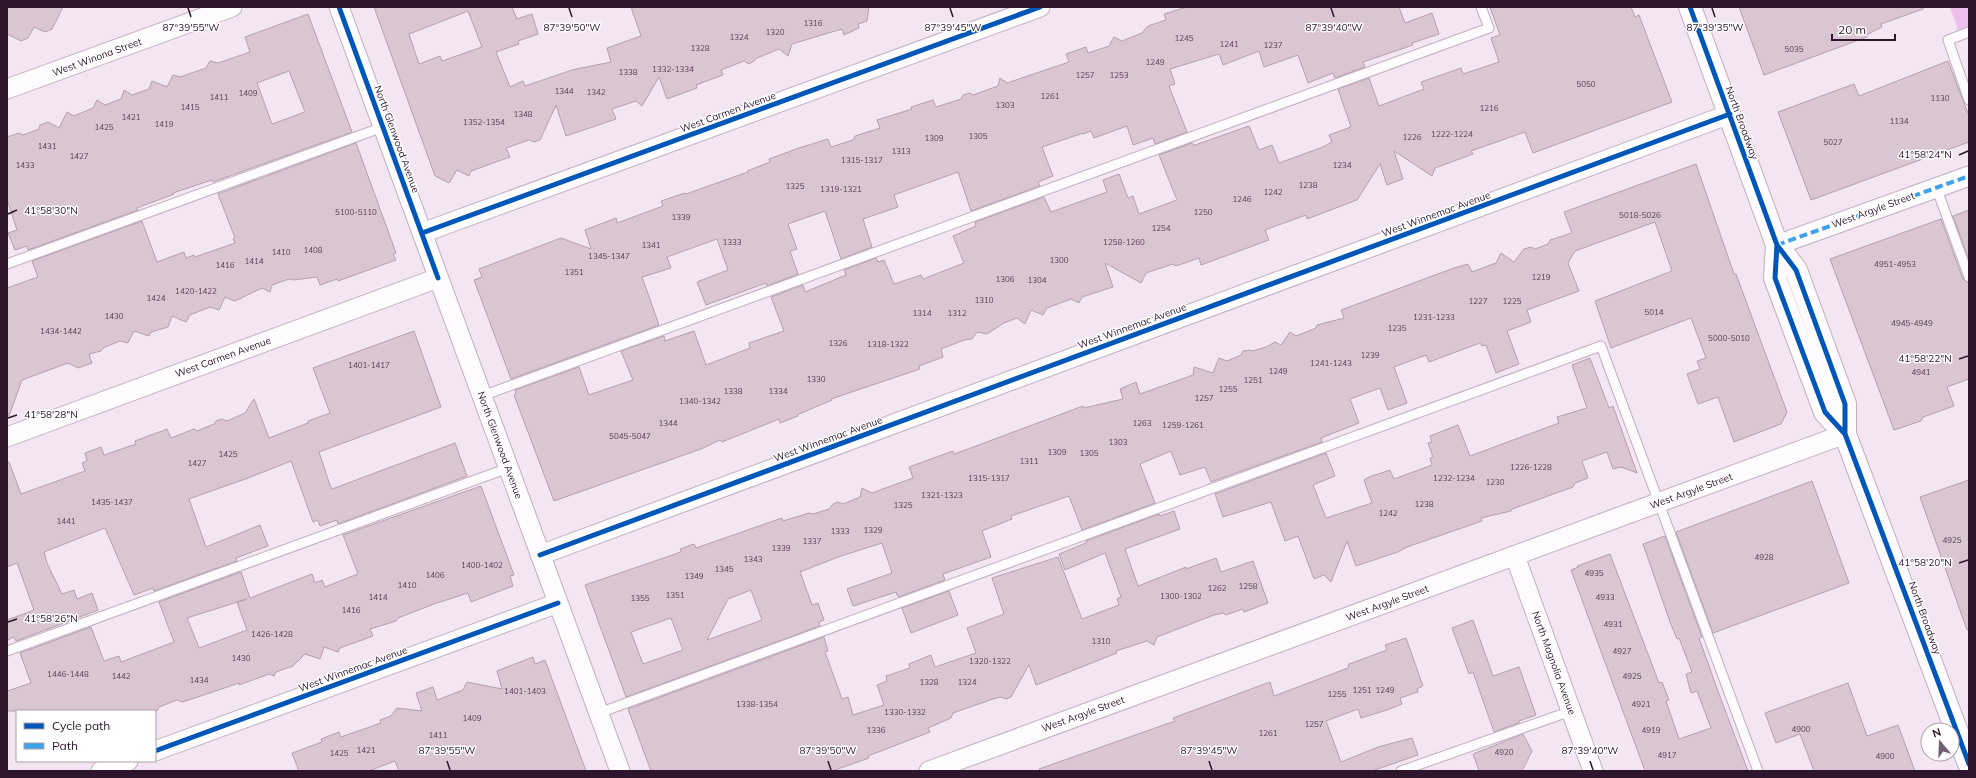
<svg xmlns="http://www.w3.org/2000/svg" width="1976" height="778" viewBox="0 0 1976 778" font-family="Mulish,sans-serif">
<rect width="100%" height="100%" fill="#f3e5f2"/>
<path fill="#ebbfe9" d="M1950 7H1967L1969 13V26L1958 30Z"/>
<path fill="#dac5d2" stroke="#b4a0ad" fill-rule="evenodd" d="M7 7H63L52 29 45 32 34 27 28 38 21 41 7 34Z
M374 7H512L517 19 532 14 538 34 518 41 519 44 496 52 510 87 523 81 525 86 572 70 611 62 607 48 641 36 631 7H869L867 21 858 24 859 28 844 35 842 29 792 44 788 56 779 49 757 58 754 61 749 64 744 61 721 70 723 75 696 85 697 88 667 99 659 77 642 106 636 101 612 109 616 119 566 136 556 105 540 140 534 142 529 140 506 148 510 157 471 171 469 176 457 170 449 183 435 176ZM468 11 482 47 442 61 440 56 419 64 409 34Z
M1187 7H1399L1405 23 1432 13 1439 34 1412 43 1413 45 1363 62 1365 67 1335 78 1333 73 1308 83 1298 55 1264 67 1259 51 1223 65 1219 54 1170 69 1175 84 1169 86 1187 132 1155 144 1153 138 1133 145 1127 126 1094 138 1091 131 1083 134V133L1042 147 1053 176 1038 182 1040 186 971 211 958 172 894 195 898 207 863 219 872 247 841 259 825 211 788 224 797 249 790 251 798 274 767 286 766 283 706 305 697 282 728 270 717 239 667 257 671 268 642 277 659 325 511 379 474 280 482 277 479 269 561 238 591 249 585 230 616 218 617 223 663 206 661 201 685 193 686 194 748 172 747 171 770 162 769 159 799 148 828 139 831 147 853 140 855 136 880 128 877 120 912 109 911 107 933 100 936 107 961 99 963 95 970 93 973 95 998 86 1000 78 1007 83 1069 62 1066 54 1086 47 1088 53 1109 46 1114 37 1122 41 1142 33 1148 26 1166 20 1164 14Z
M1490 7H1631L1635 17 1639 15 1672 102 1533 153 1525 132 1471 151 1473 154 1435 168 1432 176 1394 151 1403 179 1387 185 1380 164 1357 200 1307 219 1306 215 1265 230 1269 240 1201 265 1199 258 1176 266 1173 264 1146 273 1141 283 1105 263 1113 287 1082 297 1079 303 1071 299 1047 308 1043 315 1031 310 1025 324 1017 318 1004 323 987 334 977 332 972 339 964 340 941 349 943 357 919 366 920 369 831 399 832 400 797 415 798 416 780 423 779 419 722 442 720 440 701 449 554 501 514 395 516 394 515 390 579 367 589 395 633 380 621 351 664 336 665 341 694 331 706 365 750 348 749 343 784 331 771 297 803 285 805 292 846 275 844 270 876 258 878 262 884 260 894 284 921 275 923 279 964 263 953 236 976 226 975 222 1044 197 1051 212 1107 192 1103 180 1119 174 1128 198 1133 196 1139 214 1177 200 1159 155 1192 143 1193 145H1195L1249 126 1259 150 1272 145 1279 163 1323 147 1332 142 1329 135 1351 127 1338 89 1369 78 1379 106 1424 89 1421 82 1461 68 1463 74 1499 62 1491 38 1500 35Z
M1739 7H1923V9L1881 24 1882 27 1866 35 1867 37 1764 75Z
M308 14 352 132 213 182 212 180 173 193 174 194 137 208 138 210 28 250 27 246 15 250 8 233 17 230 7 199V137L19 133 23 135 39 129 40 125 48 122 59 128 67 112 74 116 93 108 97 100 105 105 121 99 124 90 132 95 149 89 152 81 167 87 173 75 180 77 206 68 210 61 218 63 250 52 245 37ZM289 71 305 112 272 124 257 83Z
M1948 61 1969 116V142L1811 200 1778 112 1854 84 1859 96Z
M356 143 396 253 393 254 396 260 338 281 337 279 320 285 317 277 293 280 289 279 272 285 270 292 262 288 235 301 225 297 219 310 210 307 190 315 186 322 172 316 168 327 151 332 149 336 134 331 128 343 120 341 103 348 101 351 89 354 92 363 78 368 68 363 22 380 9 416H7V288L38 277 32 261 142 221 157 262 184 252 186 258 194 255 195 257 235 243 233 239 235 238 218 194Z
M1696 164 1734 274H1736L1787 412 1781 424 1734 442 1718 397 1698 404 1687 374 1700 369 1697 361 1706 358 1691 318 1611 348 1595 301 1672 271 1655 222 1575 251 1568 263 1579 291 1527 310 1531 322 1507 331 1519 364 1496 373 1486 345 1482 346 1480 343 1429 362 1426 355 1394 367 1407 403 1388 410 1380 388 1350 399 1359 423 1321 438 1322 442 1211 482 1205 467 1180 475 1171 451 1140 464 1155 503 1082 530 1069 496 1011 516 1012 519 982 531 991 557 943 574 945 580 898 597 896 592 853 606 847 589 892 573 882 543 838 557 800 572 812 605 818 603 824 620 819 622 820 626 626 697 585 585 681 552 680 549 694 544 696 548 782 518 783 521 809 513 813 514 829 509 833 504 838 502 843 504 860 497 862 488 872 493 913 478 909 467 953 451 954 454 968 449 1083 406 1084 408 1123 399 1120 389 1136 382 1140 394 1193 375 1194 367 1213 373 1219 358 1227 361 1241 355 1243 351 1249 350 1253 351 1266 347 1275 342 1281 345 1290 332 1296 336 1316 328 1317 325 1344 318 1341 310 1454 268 1468 264 1472 272 1496 263 1501 253 1514 262 1524 249 1531 247 1535 249 1548 244 1550 240 1572 233 1564 212ZM751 590 762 620 707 640 728 599ZM671 618 683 650 643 664 631 632Z
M1969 210V260L1953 216Z
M1941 219 1963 279 1969 283V379L1947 387 1954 406 1923 417 1921 421 1894 430 1830 259Z
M414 331 441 407 319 452 330 485 332 489 455 443 467 476 338 524 337 520 320 526 318 520 313 522 291 461 248 478 189 499 206 547 260 525 268 546 236 558 237 561 154 591 153 588 134 595 105 528 44 552 47 563 62 594 74 590 77 599 92 593 98 610 16 641 14 637 7 640V620L34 610 17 563 7 567V462H9L21 494 85 471 82 463 87 461 85 453 101 447 104 455 136 444 135 441 167 429 171 438 194 429 197 431 214 424 216 421 222 419 227 421 245 413 254 399 269 438 308 423V421L330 413 313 368Z
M1590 358 1609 408 1613 406 1637 473 1621 467 1613 469 1607 452 1582 461 1588 478 1575 483 1573 487 1512 509 1511 511 1481 518 1482 521 1407 547 1398 552 1356 566 1347 541 1331 582 1324 575 1314 579 1298 536 1285 541 1271 502 1223 517 1215 494 1326 453 1335 476 1313 485 1326 518 1372 503 1364 480 1369 477 1390 470 1394 479 1432 465 1430 458 1433 457 1428 443 1432 442 1430 436 1458 425 1470 456 1559 423 1557 417 1587 408 1572 365Z
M1969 480V630H1967L1920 497Z
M1812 481 1849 583 1713 633 1676 532Z
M481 486 514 575 510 576 513 586 471 602 468 593 434 604 398 618 396 621 370 629 373 636 340 648 338 652 324 647 320 659 305 654 293 666 276 672 274 676 269 674 239 685V683L195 698 182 702 177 700 159 707 157 711H7V691L31 683 20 653 91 627 104 661 119 656 121 662 174 642 159 602 241 572 250 598 312 574 315 583 322 580 325 587 358 574 343 535ZM247 599 237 602 247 630 199 648 187 618Z
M1174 511 1180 529 1125 549 1138 586 1186 567V569L1216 558 1221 572 1253 561 1268 603 1244 612 1243 609 1226 615 1223 613 1214 615 1157 637 1154 645 1147 641 1116 651 1117 653 1036 685 1029 665 1011 697 1006 699 1001 697 993 699 953 713 951 718 928 728 930 732 868 756 869 758 832 771H651L628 709 824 637 828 651 825 652 842 699 848 697 853 715 884 705 877 685 887 681 886 676 910 668 909 664 931 655 935 667 976 653 967 628 1004 614 992 578 1058 557 1082 619 1119 605 1117 599 1121 597 1105 553 1065 570 1059 554 1086 543V541L1159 514 1160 516Z
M1665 536 1702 637 1699 638 1719 694 1748 771H1645L1571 570 1579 567 1577 566 1610 554 1659 683 1662 682 1669 700 1666 701 1679 739 1711 728 1697 691 1691 693 1686 674 1692 672 1679 638 1677 639 1670 622 1643 544Z
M949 591 958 615 911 633 902 608Z
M1473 620 1493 676 1519 667 1536 715 1519 721V723L1494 732 1473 672 1469 674 1452 628Z
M1406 638 1423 686 1417 689 1418 692 1400 698 1402 704 1387 710 1361 718 1358 709 1326 721 1341 762 1378 747 1412 738 1418 755 1372 771H1040L1039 769 1175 721 1173 718 1270 682 1274 696 1348 668 1349 664 1387 650 1385 645Z
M533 657 535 664 545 660 586 771H399L395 761 369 771H299L292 753 322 742 321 739 339 732 341 737 381 723 380 720 391 716 397 708 422 711 416 693 433 687 437 700 463 690 467 682 502 689 497 671Z
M1848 683 1867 736 1898 725 1915 771H1814L1800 734 1776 743 1765 713Z
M1523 734 1532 751 1522 771H1479L1473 754Z"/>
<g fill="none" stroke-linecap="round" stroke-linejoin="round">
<defs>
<path id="service" d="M1969 32 1948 40 1969 100
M1936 187 1969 277
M7 264 383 127
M482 396 1489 28 1481 7
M7 651 508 468
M599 713 1601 346 1758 771
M1401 771 1571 711"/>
<path id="minor" d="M339 7 620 771
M7 89 232 7
M422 233 1040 7
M1777 245 1969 176
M7 437 438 278
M540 555 1730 114
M1515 556 1593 771
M155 751 558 603
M101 771 128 761
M929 771 1845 434"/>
<path id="secondary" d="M1690 7 1777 245 1796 270 1845 404V434
M1777 245 1775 278 1825 412 1845 434 1969 764"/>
</defs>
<use href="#service" stroke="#c1afbf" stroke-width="11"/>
<use href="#minor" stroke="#c1afbf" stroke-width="21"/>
<use href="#secondary" stroke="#c1afbf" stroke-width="24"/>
<use href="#service" stroke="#fdfbfd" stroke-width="9"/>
<use href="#minor" stroke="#fdfbfd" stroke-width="19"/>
<use href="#secondary" stroke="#fdfbfd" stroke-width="22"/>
<path stroke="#3ea2eb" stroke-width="4" stroke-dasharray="8 4" stroke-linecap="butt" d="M1777 245 1969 176"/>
<defs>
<path id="cycleway" d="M339 7 438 278
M1690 7 1777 245 1796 270 1845 404V434
M422 233 1040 7
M1777 245 1775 278 1825 412 1845 434 1969 764
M540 555 1730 114
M155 751 558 603"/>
</defs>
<use href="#cycleway" stroke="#fff" stroke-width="8"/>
<use href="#cycleway" stroke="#0057b8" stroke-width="5"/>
</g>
<path fill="none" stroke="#2e162d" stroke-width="1.5" d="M188 8 191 17M569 8 572 17M950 8 953 17M1331 8 1334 17M1712 8 1715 17M1959 155 1968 151M8 214 17 210M1959 359 1968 356M8 418 17 415M1959 563 1968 560M8 622 17 619M447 761 450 770M828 761 831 770M1209 761 1212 770M1590 761 1593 770"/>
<g text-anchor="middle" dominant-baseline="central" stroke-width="3" stroke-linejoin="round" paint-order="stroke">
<g font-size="8" fill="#594256">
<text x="813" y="23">1316</text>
<text x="775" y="32">1320</text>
<text x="739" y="37">1324</text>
<text x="1184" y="38">1245</text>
<text x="1229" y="44">1241</text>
<text x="1273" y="45">1237</text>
<text x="700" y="48">1328</text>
<text x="1794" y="49">5035</text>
<text x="1155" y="62">1249</text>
<text x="673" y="69">1332-1334</text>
<text x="628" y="72">1338</text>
<text x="1085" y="75">1257</text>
<text x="1119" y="75">1253</text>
<text x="1586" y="84">5050</text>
<text x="564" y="91">1344</text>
<text x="596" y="92">1342</text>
<text x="248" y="93">1409</text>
<text x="1050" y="96">1261</text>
<text x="219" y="97">1411</text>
<text x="1940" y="98">1130</text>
<text x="1005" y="105">1303</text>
<text x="190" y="107">1415</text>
<text x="1489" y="108">1216</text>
<text x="523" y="114">1348</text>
<text x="131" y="117">1421</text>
<text x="1899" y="121">1134</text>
<text x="484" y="122">1352-1354</text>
<text x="164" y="124">1419</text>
<text x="104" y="127">1425</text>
<text x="1452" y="134">1222-1224</text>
<text x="978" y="136">1305</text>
<text x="1412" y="137">1226</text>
<text x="934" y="138">1309</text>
<text x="1833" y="142">5027</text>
<text x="47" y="146">1431</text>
<text x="901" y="151">1313</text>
<text x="79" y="156">1427</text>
<text x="862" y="160">1315-1317</text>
<text x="25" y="165">1433</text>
<text x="1342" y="165">1234</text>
<text x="1308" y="185">1238</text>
<text x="795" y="186">1325</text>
<text x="841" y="189">1319-1321</text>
<text x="1273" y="192">1242</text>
<text x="1242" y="199">1246</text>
<text x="356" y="212">5100-5110</text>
<text x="1203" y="212">1250</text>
<text x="1640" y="215">5018-5026</text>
<text x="681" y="217">1339</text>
<text x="1161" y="228">1254</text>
<text x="732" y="242">1333</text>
<text x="1124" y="242">1258-1260</text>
<text x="651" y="245">1341</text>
<text x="313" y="250">1408</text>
<text x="281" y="252">1410</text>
<text x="609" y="256">1345-1347</text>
<text x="1059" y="260">1300</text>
<text x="254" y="261">1414</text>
<text x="1895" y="264">4951-4953</text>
<text x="225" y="265">1416</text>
<text x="574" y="272">1351</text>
<text x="1541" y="277">1219</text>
<text x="1005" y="279">1306</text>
<text x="1037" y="280">1304</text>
<text x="196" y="291">1420-1422</text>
<text x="156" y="298">1424</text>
<text x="984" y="300">1310</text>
<text x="1478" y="301">1227</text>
<text x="1512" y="301">1225</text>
<text x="1654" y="312">5014</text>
<text x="922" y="313">1314</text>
<text x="957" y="313">1312</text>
<text x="114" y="316">1430</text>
<text x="1434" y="317">1231-1233</text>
<text x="1912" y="323">4945-4949</text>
<text x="1397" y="328">1235</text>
<text x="61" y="331">1434-1442</text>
<text x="1729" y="338">5000-5010</text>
<text x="838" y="343">1326</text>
<text x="888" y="344">1318-1322</text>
<text x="1370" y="355">1239</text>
<text x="1331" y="363">1241-1243</text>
<text x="369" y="365">1401-1417</text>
<text x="1278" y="371">1249</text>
<text x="1921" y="372">4941</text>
<text x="816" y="379">1330</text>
<text x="1253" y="380">1251</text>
<text x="1228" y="389">1255</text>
<text x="733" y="391">1338</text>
<text x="778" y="391">1334</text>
<text x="1204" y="398">1257</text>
<text x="700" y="401">1340-1342</text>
<text x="668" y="423">1344</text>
<text x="1142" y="423">1263</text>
<text x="1183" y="425">1259-1261</text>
<text x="630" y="436">5045-5047</text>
<text x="1118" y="442">1303</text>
<text x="1057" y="452">1309</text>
<text x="1089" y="453">1305</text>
<text x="228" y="454">1425</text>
<text x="1029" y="461">1311</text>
<text x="197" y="463">1427</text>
<text x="1531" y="467">1226-1228</text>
<text x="989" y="478">1315-1317</text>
<text x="1454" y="478">1232-1234</text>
<text x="1495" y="482">1230</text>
<text x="942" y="495">1321-1323</text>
<text x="112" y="502">1435-1437</text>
<text x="1424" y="504">1238</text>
<text x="903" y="505">1325</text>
<text x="1388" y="513">1242</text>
<text x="66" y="521">1441</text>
<text x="873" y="530">1329</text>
<text x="840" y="531">1333</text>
<text x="1952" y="540">4925</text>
<text x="812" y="541">1337</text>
<text x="781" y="548">1339</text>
<text x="1764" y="557">4928</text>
<text x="753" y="559">1343</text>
<text x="482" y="565">1400-1402</text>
<text x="724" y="569">1345</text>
<text x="1594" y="573">4935</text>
<text x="435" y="575">1406</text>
<text x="694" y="576">1349</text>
<text x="407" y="585">1410</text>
<text x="1248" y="586">1258</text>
<text x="1217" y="588">1262</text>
<text x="675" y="595">1351</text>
<text x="1181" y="596">1300-1302</text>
<text x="378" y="597">1414</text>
<text x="1605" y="597">4933</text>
<text x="640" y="598">1355</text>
<text x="351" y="610">1416</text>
<text x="1613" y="624">4931</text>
<text x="272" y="634">1426-1428</text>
<text x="1101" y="641">1310</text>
<text x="1622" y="651">4927</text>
<text x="241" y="658">1430</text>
<text x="990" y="661">1320-1322</text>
<text x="68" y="674">1446-1448</text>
<text x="121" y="676">1442</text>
<text x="1632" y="676">4925</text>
<text x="199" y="680">1434</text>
<text x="929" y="682">1328</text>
<text x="967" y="682">1324</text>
<text x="1362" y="690">1251</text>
<text x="1385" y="690">1249</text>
<text x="525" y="691">1401-1403</text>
<text x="1337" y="694">1255</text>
<text x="757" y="704">1338-1354</text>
<text x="1641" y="704">4921</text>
<text x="905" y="712">1330-1332</text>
<text x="472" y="718">1409</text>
<text x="1314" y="724">1257</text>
<text x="1801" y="729">4900</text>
<text x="876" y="730">1336</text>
<text x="1651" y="730">4919</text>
<text x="1268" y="733">1261</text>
<text x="438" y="735">1411</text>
<text x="366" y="750">1421</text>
<text x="1504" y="752">4920</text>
<text x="339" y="753">1425</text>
<text x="1667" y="755">4917</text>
<text x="1885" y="756">4900</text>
</g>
<g font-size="10" fill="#2e162d" stroke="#fff">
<text transform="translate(97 57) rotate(-20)">West Winona Street</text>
<text transform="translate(728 112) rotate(-20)">West Carmen Avenue</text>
<text transform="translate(1742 123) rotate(70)">North Broadway</text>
<text transform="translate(397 139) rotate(70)">North Glenwood Avenue</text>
<text transform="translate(1873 210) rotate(-20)">West Argyle Street</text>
<text transform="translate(1436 214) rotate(-20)">West Winnemac Avenue</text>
<text transform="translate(1132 326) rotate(-20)">West Winnemac Avenue</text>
<text transform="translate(223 357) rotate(-20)">West Carmen Avenue</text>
<text transform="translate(828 439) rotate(-20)">West Winnemac Avenue</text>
<text transform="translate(500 445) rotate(70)">North Glenwood Avenue</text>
<text transform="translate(1691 491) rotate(-20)">West Argyle Street</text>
<text transform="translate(1387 603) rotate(-20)">West Argyle Street</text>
<text transform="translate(1925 618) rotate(70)">North Broadway</text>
<text transform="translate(1554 663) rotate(70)">North Magnolia Avenue</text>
<text transform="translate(353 669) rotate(-20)">West Winnemac Avenue</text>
<text transform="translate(1083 714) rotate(-20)">West Argyle Street</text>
</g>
</g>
<g font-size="10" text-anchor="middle" fill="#2e162d" stroke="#fff" stroke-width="3" stroke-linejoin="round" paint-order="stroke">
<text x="191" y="31">87°39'55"W</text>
<text x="953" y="31">87°39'45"W</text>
<text x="572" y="31">87°39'50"W</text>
<text x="1334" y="31">87°39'40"W</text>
<text x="1715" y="31">87°39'35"W</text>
<text x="1925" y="158">41°58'24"N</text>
<text x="51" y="214">41°58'30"N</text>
<text x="1925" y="362">41°58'22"N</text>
<text x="51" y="418">41°58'28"N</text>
<text x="1925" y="566">41°58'20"N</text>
<text x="51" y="622">41°58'26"N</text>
<text x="447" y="754">87°39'55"W</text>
<text x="828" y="754">87°39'50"W</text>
<text x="1209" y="754">87°39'45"W</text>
<text x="1590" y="754">87°39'40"W</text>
</g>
<rect width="1976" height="778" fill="none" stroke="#2e162d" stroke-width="16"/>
<rect x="16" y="710" width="140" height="52" fill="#ffffff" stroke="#aba2ab"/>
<rect x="24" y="723" width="20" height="6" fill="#0057b8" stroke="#aba2ab"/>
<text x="52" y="730" font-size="12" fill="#2e162d">Cycle path</text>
<rect x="24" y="743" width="20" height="6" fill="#3ea2eb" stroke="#aba2ab"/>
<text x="52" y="750" font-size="12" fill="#2e162d">Path</text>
<g transform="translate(1940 742) rotate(341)"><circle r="19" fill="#ffffff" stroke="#aba2ab"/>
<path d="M0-3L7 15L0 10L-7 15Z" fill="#735e72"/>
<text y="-6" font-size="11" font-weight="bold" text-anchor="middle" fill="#2e162d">N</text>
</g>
<path d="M1832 34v6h63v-6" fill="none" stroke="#2e162d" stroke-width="2"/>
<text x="1838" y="34" font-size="12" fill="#2e162d" stroke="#ffffff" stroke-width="3" paint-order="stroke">20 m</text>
</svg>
